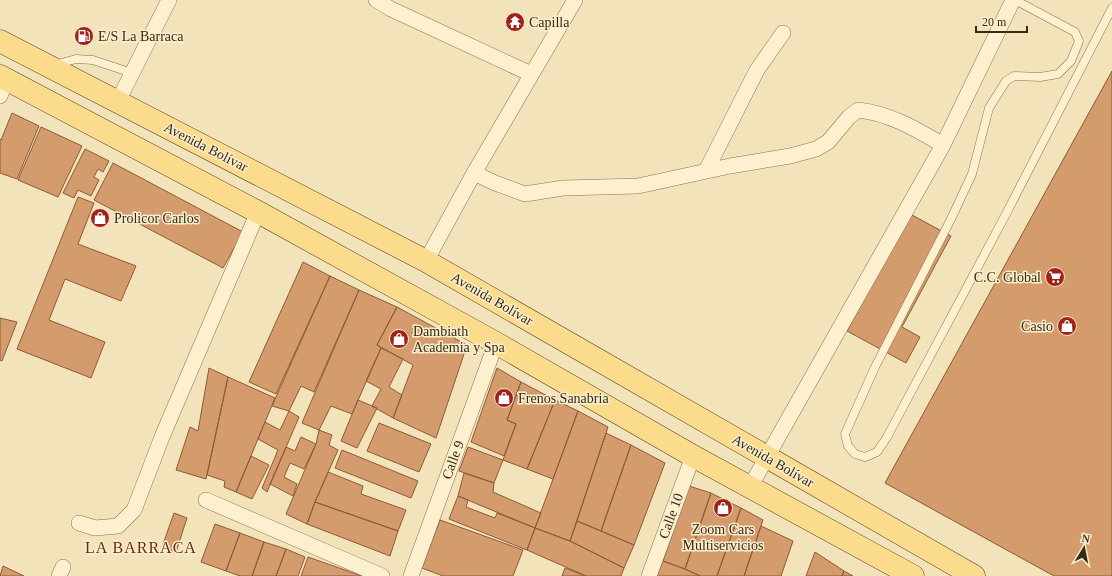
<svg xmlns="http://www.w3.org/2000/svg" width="1112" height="576" viewBox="0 0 1112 576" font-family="Georgia,serif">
<rect width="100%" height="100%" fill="#f2e3ba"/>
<path fill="#d49b6c" stroke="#8c5b36" d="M1112 71V576H1054L885 483Z
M12 113 39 126 17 179 0 173V139L1 140Z
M41 127 82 146 58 197 18 180Z
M85 149 109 161 103 172 98 169 94 177 99 180 91 196 78 190 74 198 63 193Z
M113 163 243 232 223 268 94 200Z
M78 197 94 203 78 244 136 266 121 301 65 279 49 320 105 342 91 378 17 349Z
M910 214 951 236 902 327 920 337 906 363 847 331Z
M303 262 330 276 276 394 249 382Z
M330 276 359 290 314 392 301 386 289 411 272 406Z
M359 290 397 307 377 345 381 348 352 414 331 406 319 430 302 423Z
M397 307 467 345 436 438 393 418 413 365 377 345Z
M0 318 17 322 2 361 0 360Z
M381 348 403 359 389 387 402 395 393 418 372 406 381 389 366 381Z
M209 368 228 377 206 479 176 470 190 427 198 431Z
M497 368 521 382 507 420 516 424 504 456 471 442Z
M228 377 275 398 236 492 224 487 225 481 207 475Z
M521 382 555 400 527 469 503 460 516 424 507 420Z
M358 400 377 408 357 448 341 441Z
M555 400 578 411 553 479 527 469Z
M289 411 299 417 267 492 262 488 278 450 258 439 265 422 280 430Z
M578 411 608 427 570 541 535 528Z
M379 423 431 444 419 472 367 451Z
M319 430 332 435 329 445 338 450 315 502 307 524 286 514 316 444Z
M606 433 631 445 601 531 577 521Z
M301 437 316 444 304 469 290 463 284 477 297 484 293 496 270 484 286 447 295 451Z
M631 445 665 463 634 545 601 531Z
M468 447 503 460 494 483 459 471Z
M342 450 418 481 411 498 335 468Z
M251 456 269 465 252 499 236 492Z
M328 472 363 486 361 494 406 510 398 531 315 502Z
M464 473 494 483 493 492 541 513 535 528 458 496Z
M689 486 711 493 685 569 663 561Z
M711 493 741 508 717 576H700L685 569Z
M458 496 468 500 466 507 495 518 497 513 535 528 527 550 449 519Z
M315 502 398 531 390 556 307 524Z
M741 508 763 520 744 576H717Z
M174 513 187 518 176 552 162 547Z
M440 520 523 550 513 576H443L422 568Z
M577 521 634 545 624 568 570 541Z
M215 524 240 533 226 571 201 562Z
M761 526 793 541 781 576H744Z
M535 528 570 541 624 568 621 576H586L527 550Z
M240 533 264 542 252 576H240L226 571Z
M264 542 286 549 276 576H252Z
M286 549 305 557 298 576H276Z
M815 552 844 571 842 576H806Z
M308 557 362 576H301Z
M663 561 685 569 700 576H657Z
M3 566 24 576H0Z
M565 568 586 576H562Z
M844 571 853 576H842Z"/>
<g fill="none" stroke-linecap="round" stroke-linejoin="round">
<defs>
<path id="lane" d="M1015 0 1075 32 1079 41 1071 61 1058 74 1040 77 1014 76 1006 81 989 108 972 174 951 219 875 367 845 434 848 446 855 454 865 457 877 452 887 437 1006 214 1112 8
M54 65 76 59 93 60 132 73"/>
<path id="street" d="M376 0 391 9 531 74
M0 96 7 79
M118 101 169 0
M706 171 757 70 783 33
M474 173 495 183 525 194 563 188 638 186 730 166 790 156 816 149 828 142 849 117 858 110C889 113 916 129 943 145
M426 261 474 173 575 0
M750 487 943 145 1013 0
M206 500 382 576
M79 523 95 528 118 526 134 510 162 437 258 212
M59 576 63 567
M411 576 496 343
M649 576 693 456"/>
<path id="primary" d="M0 41 426 261 974 576
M0 76 258 212 496 343 693 456 913 576"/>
</defs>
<use href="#lane" stroke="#8a7253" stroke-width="9"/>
<use href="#street" stroke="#8a7253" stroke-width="16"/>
<use href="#primary" stroke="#574028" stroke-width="23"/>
<use href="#lane" stroke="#fcf0ce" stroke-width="8"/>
<use href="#street" stroke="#fcf0ce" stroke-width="15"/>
<use href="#primary" stroke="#fbdc8d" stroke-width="22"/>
</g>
<defs>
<symbol id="temple-disc" viewBox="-11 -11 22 22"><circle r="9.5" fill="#9f201d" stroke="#f9edca"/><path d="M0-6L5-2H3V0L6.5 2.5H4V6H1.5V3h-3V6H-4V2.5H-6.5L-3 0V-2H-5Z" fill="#fff"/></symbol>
<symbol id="fuel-disc" viewBox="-11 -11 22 22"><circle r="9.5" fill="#9f201d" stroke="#f9edca"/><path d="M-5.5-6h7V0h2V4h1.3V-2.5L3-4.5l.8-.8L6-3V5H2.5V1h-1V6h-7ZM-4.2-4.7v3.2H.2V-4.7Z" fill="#fff"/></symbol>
<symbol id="shop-disc" viewBox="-11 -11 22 22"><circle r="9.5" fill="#9f201d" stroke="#f9edca"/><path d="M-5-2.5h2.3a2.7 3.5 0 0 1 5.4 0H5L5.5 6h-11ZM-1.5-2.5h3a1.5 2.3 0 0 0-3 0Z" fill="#fff"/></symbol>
<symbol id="supermarket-disc" viewBox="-11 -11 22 22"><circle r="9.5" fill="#9f201d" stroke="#f9edca"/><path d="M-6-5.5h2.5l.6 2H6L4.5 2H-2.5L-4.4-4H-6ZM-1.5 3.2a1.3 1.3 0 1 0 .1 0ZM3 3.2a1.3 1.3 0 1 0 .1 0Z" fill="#fff"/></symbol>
</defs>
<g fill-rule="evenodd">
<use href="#temple-disc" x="504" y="11" width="22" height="22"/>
<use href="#fuel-disc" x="73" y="25" width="22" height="22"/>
<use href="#shop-disc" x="89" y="207" width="22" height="22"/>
<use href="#supermarket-disc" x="1044" y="266" width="22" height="22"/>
<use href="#shop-disc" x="1056" y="315" width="22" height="22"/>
<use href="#shop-disc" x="388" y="328" width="22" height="22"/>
<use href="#shop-disc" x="493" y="387" width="22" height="22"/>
<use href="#shop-disc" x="712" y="497" width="22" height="22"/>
</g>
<g text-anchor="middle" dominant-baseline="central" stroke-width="3" stroke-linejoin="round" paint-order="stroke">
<g font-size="14" fill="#382919" stroke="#f9edca" text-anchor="start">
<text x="529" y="22">Capilla</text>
<text x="98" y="36">E/S La Barraca</text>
<text x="114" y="218">Prolicor Carlos</text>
<text x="1041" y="277" text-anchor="end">C.C. Global</text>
<text x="1053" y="326" text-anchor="end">Casio</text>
<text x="413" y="331">Dambiath<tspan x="413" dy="16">Academia y Spa</tspan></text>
<text x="518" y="398">Frenos Sanabria</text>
<text x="723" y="529" text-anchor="middle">Zoom Cars<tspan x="723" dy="16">Multiservicios</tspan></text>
</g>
<g font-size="14" fill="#382919" stroke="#f9edca">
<text transform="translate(206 147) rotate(27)">Avenida Bolívar</text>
<text transform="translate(492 299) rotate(30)">Avenida Bolívar</text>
<text transform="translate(453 460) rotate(-70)">Calle 9</text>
<text transform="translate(773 461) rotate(30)">Avenida Bolívar</text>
<text transform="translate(671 516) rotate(-70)">Calle 10</text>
</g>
<g font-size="16" letter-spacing="1" fill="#692915" stroke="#f9edca">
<text x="141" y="547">LA BARRACA</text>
</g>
</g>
<g transform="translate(1084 548) rotate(10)" stroke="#f9edca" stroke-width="3" paint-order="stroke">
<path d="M0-3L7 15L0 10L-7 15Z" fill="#382919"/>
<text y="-6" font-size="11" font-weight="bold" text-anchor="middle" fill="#382919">N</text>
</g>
<path d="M976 26v6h51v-6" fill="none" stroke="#382919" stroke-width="2"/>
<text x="982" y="26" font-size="12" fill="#382919" stroke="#f9edca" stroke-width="3" paint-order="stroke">20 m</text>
</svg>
